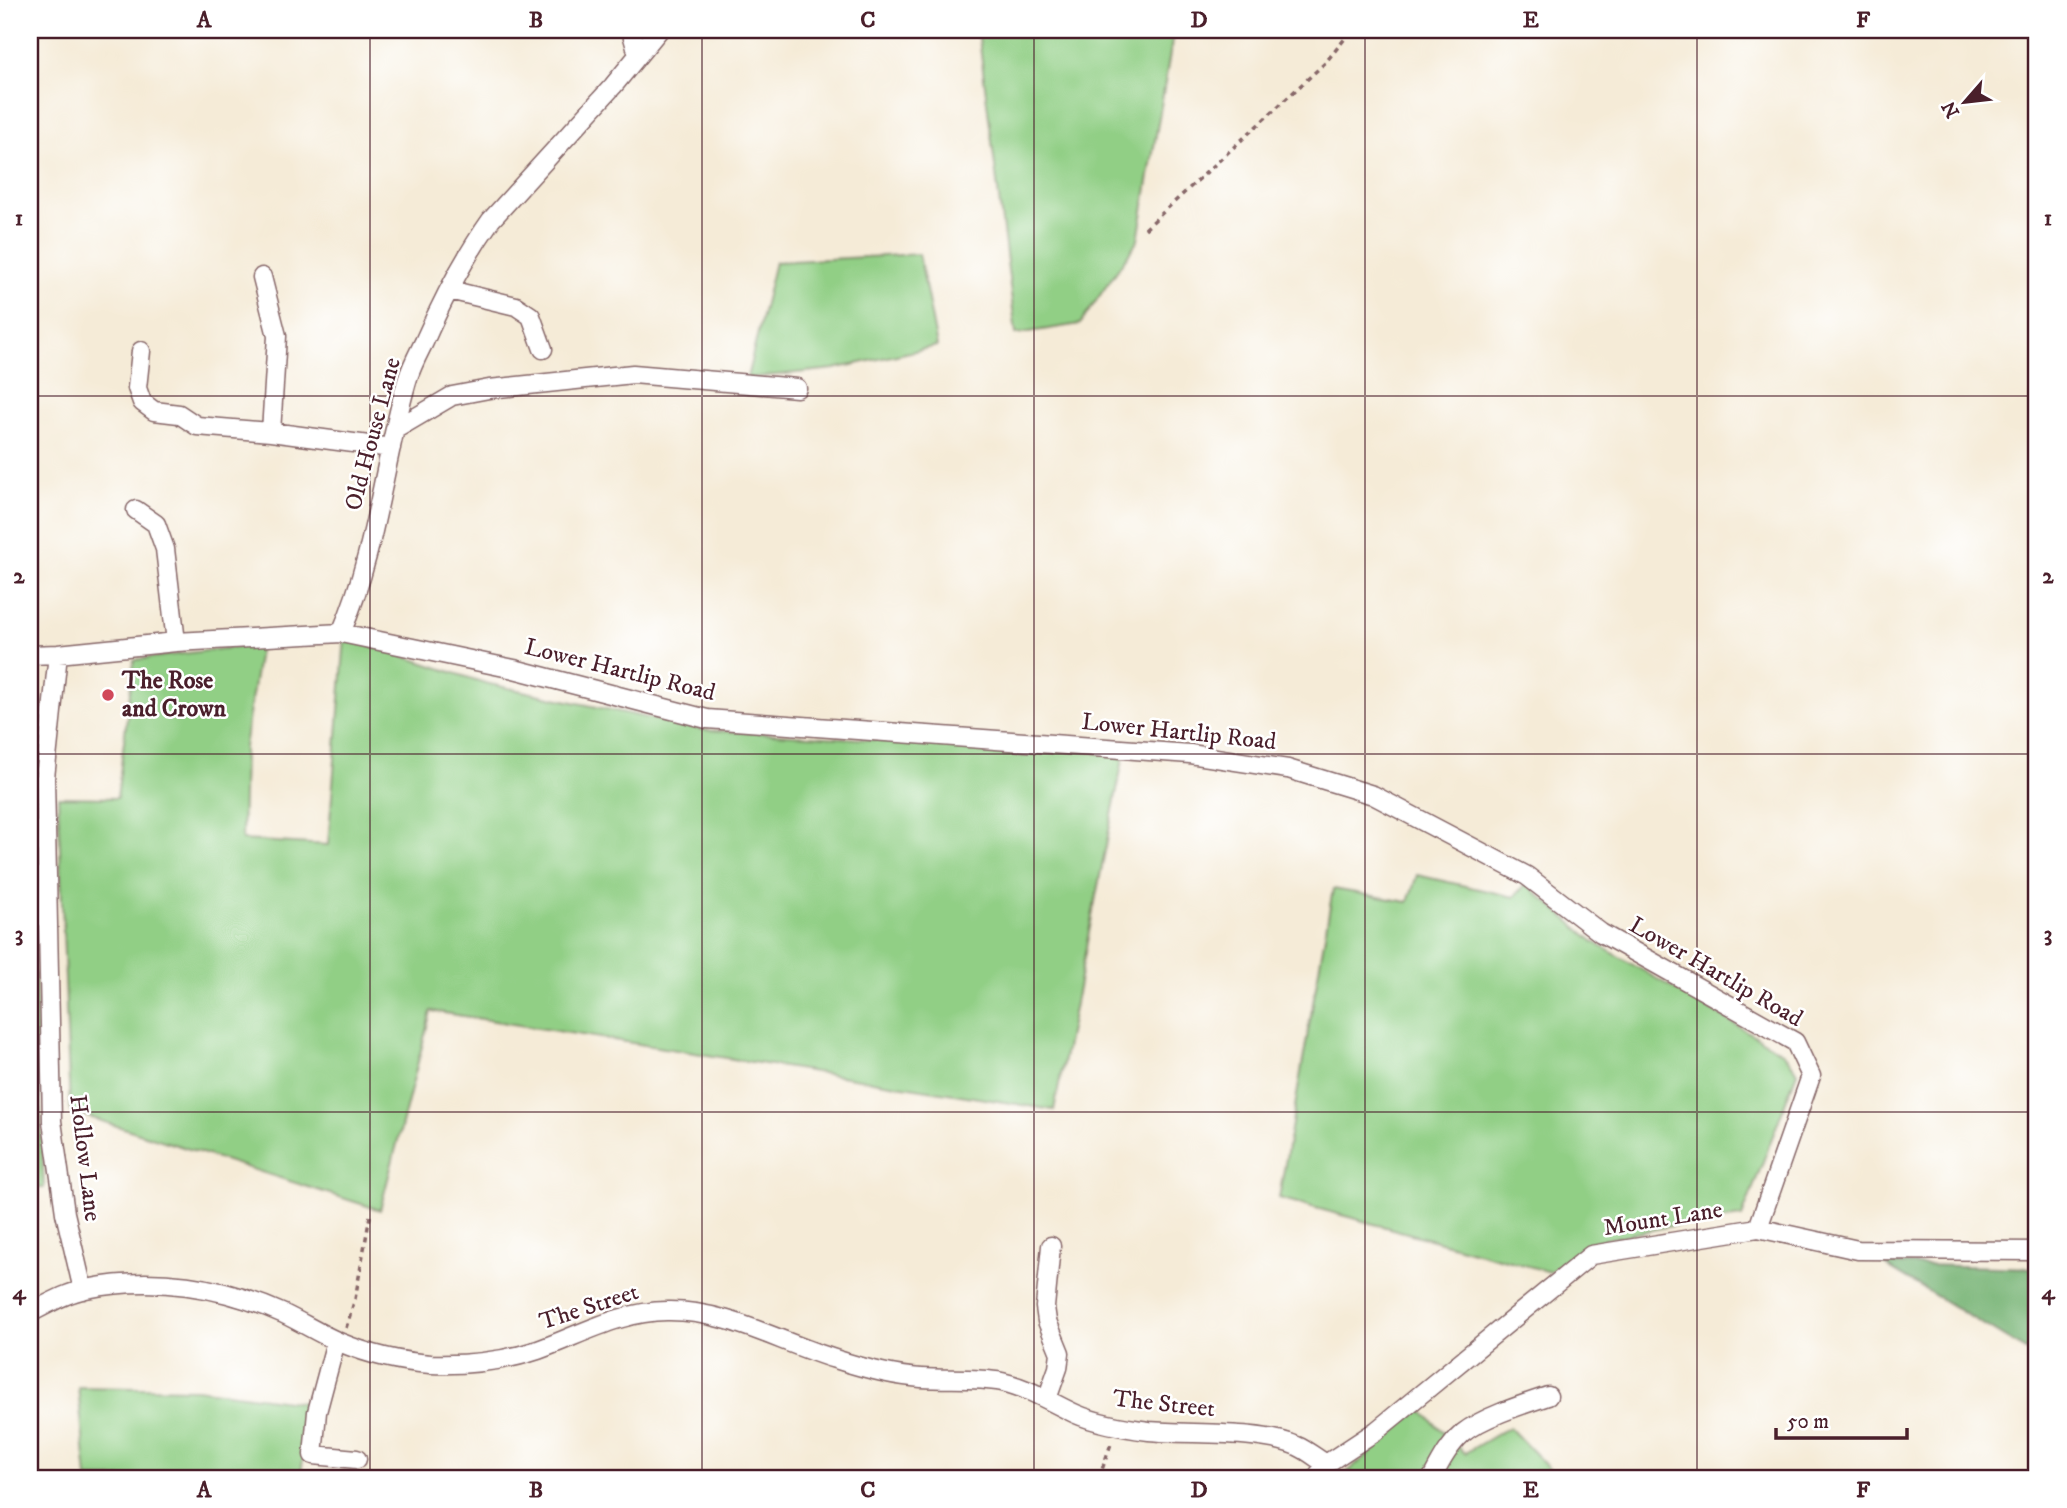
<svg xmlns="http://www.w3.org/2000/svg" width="2067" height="1508" viewBox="0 0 2067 1508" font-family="'IM FELL DW Pica',serif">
<rect width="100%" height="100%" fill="#fff"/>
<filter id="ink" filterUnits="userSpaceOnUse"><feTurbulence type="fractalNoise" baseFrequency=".0143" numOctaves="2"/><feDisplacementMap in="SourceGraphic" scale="14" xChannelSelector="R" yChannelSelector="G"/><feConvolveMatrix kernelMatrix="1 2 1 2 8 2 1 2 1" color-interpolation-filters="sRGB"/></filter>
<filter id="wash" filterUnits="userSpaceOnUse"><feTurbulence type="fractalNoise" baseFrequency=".00686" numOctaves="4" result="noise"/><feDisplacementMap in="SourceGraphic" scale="28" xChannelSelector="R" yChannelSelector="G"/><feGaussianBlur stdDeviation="1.57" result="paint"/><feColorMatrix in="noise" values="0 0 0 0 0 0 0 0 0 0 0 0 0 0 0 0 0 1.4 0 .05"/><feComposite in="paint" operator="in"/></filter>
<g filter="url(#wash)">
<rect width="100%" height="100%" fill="#f5ebd7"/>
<path fill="#91cf85" stroke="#6e7758" stroke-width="2" d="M978 30H1174L1138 240 1080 324 1016 334Z
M919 254 937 346 834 369 747 378 775 262Z
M345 637 485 683 704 730 1124 754 1054 1110 431 1011 380 1210 70 1111 58 797 117 798 134 660 260 644 244 747 242 840 328 845Z
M30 852 44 1188H30Z
M1417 875 1514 897 1526 884 1594 942 1784 1053 1797 1072 1742 1217 1676 1225 1588 1243 1550 1272 1279 1198 1333 889 1408 902Z
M78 1387 197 1389 312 1404 301 1472 365 1478H87Z
M1420 1409 1465 1453 1509 1427 1558 1478H1341Z"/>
<path fill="#74b272" stroke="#5f684e" stroke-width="2" d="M1883 1264 2037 1268V1357Z"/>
</g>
<g filter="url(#ink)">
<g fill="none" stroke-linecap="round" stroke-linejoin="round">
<defs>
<path id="minor" d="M631 30 638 55
M262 277 277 336 271 432
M449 290 516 306 531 316 543 349
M141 351 137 388 142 402 154 411 179 414 197 426 271 432 391 448
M396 429 452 396 489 389 633 374 797 388
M136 510 156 524 165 549 176 642
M341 633C376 553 383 464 407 381 411 367 418 354 424 342 443 299 464 258 491 220L613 86 659 30
M58 654 45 778 52 1121 65 1213 83 1290
M30 655 58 654 176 642 341 633 514 669 707 719 1190 754 1288 769 1373 795 1527 876 1601 933 1795 1042 1811 1076 1758 1228
M30 1313C48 1304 66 1293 86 1289 153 1275 222 1286 284 1314 303 1323 320 1334 339 1342 368 1354 399 1362 431 1364 465 1365 505 1361 538 1350 580 1335 621 1311 667 1311 726 1310 779 1342 835 1359 863 1368 891 1376 921 1378 948 1380 975 1377 1002 1382 1029 1388 1052 1403 1076 1414 1099 1424 1125 1428 1149 1431 1190 1435 1261 1430 1297 1446 1307 1450 1316 1458 1326 1464
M336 1341 317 1412 313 1455 357 1459
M1047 1399 1058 1368 1060 1353 1047 1321 1045 1307 1051 1246
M1316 1478 1326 1464 1376 1431 1591 1255 1758 1228 1858 1250 2037 1251
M1432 1478C1440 1463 1449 1445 1463 1433 1483 1417 1524 1404 1548 1396"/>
</defs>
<use href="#minor" stroke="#866667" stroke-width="21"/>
<path stroke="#866667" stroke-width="3.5" stroke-dasharray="5 5" stroke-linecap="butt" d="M1145 229 1325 63 1352 30
M346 1328 355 1299 370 1216
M1099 1478 1112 1441"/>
<use href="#minor" stroke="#fff" stroke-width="18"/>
</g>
</g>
<path fill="none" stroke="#4a1f2b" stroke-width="2" stroke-opacity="0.55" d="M370 30V1478M702 30V1478M1034 30V1478M1365 30V1478M1697 30V1478M30 396H2037M30 754H2037M30 1112H2037"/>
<circle fill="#d1495b" stroke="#fff" stroke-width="2.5" cx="108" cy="695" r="7"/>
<g text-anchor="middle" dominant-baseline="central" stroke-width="5" stroke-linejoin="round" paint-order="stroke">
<g font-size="24" fill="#4a1f2b" stroke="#fff">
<text transform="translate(373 434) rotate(-75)">Old House Lane</text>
<text transform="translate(620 670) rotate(14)">Lower Hartlip Road</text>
<text transform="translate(1179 732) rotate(6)">Lower Hartlip Road</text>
<text transform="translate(1716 972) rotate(30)">Lower Hartlip Road</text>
<text transform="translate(85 1158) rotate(83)">Hollow Lane</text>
<text transform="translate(1663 1219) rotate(-9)">Mount Lane</text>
<text transform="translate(589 1307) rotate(-18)">The Street</text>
<text transform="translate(1164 1404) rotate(6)">The Street</text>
</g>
<g font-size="24" font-weight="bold" fill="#4a1f2b" stroke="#fff" text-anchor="start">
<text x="122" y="681">The Rose<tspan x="122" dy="28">and Crown</tspan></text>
</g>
</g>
<rect width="2067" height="1508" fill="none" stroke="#fff" stroke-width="77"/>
<g transform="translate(1965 102) rotate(242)" stroke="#ffffff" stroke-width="5" paint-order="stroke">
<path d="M0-5L12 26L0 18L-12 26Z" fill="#4a1f2b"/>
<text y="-10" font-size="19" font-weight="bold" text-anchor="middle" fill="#4a1f2b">N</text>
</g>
<path d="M1776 1428v10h131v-10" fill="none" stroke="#4a1f2b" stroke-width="3.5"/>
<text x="1787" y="1428" font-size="21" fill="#4a1f2b" stroke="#ffffff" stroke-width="5" paint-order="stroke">50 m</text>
<rect x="38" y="38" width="1990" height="1432" fill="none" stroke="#4a1f2b" stroke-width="2.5"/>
<g font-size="23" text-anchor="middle" font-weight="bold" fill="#4a1f2b">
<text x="204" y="27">A</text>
<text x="536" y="27">B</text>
<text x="868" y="27">C</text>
<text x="1199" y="27">D</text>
<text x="1531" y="27">E</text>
<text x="1863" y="27">F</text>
<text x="19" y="225">1</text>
<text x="2048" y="225">1</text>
<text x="19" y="583">2</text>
<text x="2048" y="583">2</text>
<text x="19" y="941">3</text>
<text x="2048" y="941">3</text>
<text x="19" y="1299">4</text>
<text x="2048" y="1299">4</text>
<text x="204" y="1497">A</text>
<text x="536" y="1497">B</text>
<text x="868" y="1497">C</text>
<text x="1199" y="1497">D</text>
<text x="1531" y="1497">E</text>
<text x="1863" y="1497">F</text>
</g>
</svg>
